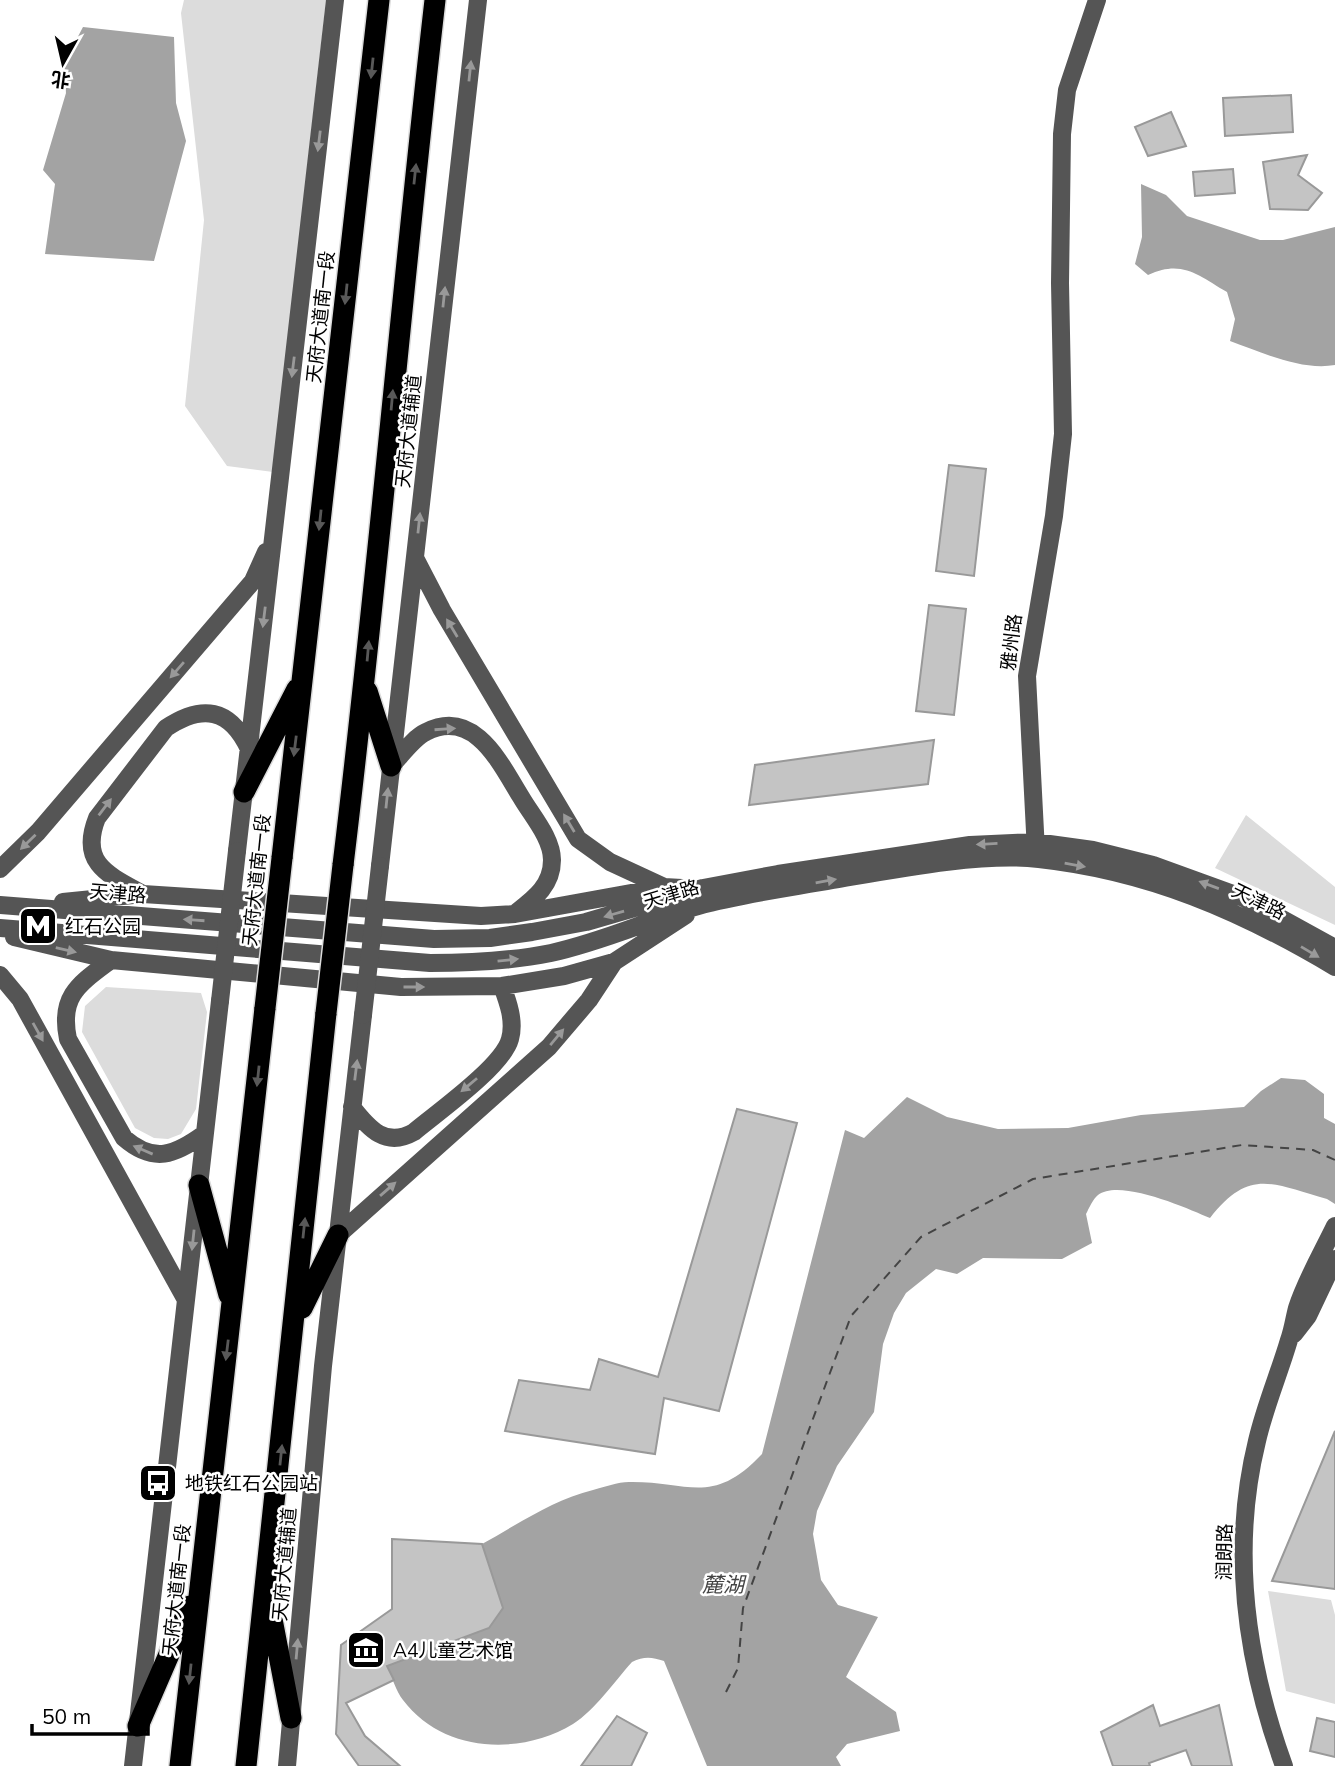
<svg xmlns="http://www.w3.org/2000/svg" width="1335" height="1766" viewBox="0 0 1335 1766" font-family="Mulish,'Noto Sans SC',sans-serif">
<rect width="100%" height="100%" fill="#fff"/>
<path fill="#dcdcdc" d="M184 0H326L273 472 227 466 185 406 204 220 181 13Z
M1246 815 1335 887V925L1215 868Z
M106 987 201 993 207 1012 196 1109 181 1134 168 1139 154 1138 135 1128 82 1032 85 1006Z
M1268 1591 1331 1600 1335 1615V1704L1286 1691Z"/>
<path fill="#a3a3a3" d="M83 27 174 37 176 103 186 141 154 261 45 254 55 184 43 170 66 93 62 67Z
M1141 184 1166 195 1187 216 1260 240H1283L1335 227V365C1301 371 1261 352 1230 341L1235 319 1227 292C1198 275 1182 259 1148 275L1135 264 1142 237Z
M1281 1078 1305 1080 1324 1094V1118L1335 1124V1204L1327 1199C1272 1184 1250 1167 1210 1218 1187 1208 1119 1178 1098 1195 1093 1199 1089 1208 1086 1214L1092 1243 1062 1259 983 1258 957 1274 936 1269 906 1293 894 1313 883 1344 874 1412 837 1466 817 1511 813 1534 821 1580 838 1605 878 1617 846 1677 896 1712 900 1731 847 1744 836 1757 841 1766H707L664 1661C652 1657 644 1656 632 1662 614 1682 595 1710 573 1724 520 1756 443 1753 403 1700 396 1691 392 1677 387 1666L489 1628 503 1608 482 1544C518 1524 553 1500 593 1490 604 1487 618 1482 629 1482 689 1481 712 1507 762 1454L845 1130 864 1138 907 1097 947 1117 998 1129 1068 1128 1141 1115 1244 1107 1261 1091Z"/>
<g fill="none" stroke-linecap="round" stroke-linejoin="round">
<path stroke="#444" stroke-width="2" stroke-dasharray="9 7" stroke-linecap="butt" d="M726 1692 738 1668 743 1608 851 1316 921 1237 1033 1179 1242 1145 1313 1150 1335 1160"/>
</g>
<path fill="#c4c4c4" stroke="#999" stroke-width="2" d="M1291 95 1293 132 1225 136 1223 98Z
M1171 112 1186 146 1148 156 1135 127Z
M1307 155 1298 175 1322 193 1308 210 1270 209 1263 162Z
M1233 169 1235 193 1195 196 1193 172Z
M949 465 986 469 974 576 936 571Z
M929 605 966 609 954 715 916 711Z
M934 740 928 784 749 805 755 765Z
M737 1109 797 1123 719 1411 664 1398 655 1454 505 1431 519 1380 590 1390 599 1359 658 1377Z
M1335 1431V1589L1272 1581Z
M392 1539 482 1544 503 1608 489 1628 387 1666 394 1680 346 1703 365 1736 400 1766H359L336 1734 341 1645 392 1609Z
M1153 1705 1160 1726 1219 1705 1232 1766H1192L1186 1750 1149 1763 1150 1766H1113L1101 1732Z
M617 1716 647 1733 631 1766H581Z
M1317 1718 1335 1722V1757L1310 1751Z"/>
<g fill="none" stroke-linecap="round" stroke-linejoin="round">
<defs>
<path id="highway" d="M367 691 391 766
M244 792 297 689
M282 858 379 0
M343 865C378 577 402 288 435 0
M199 1185 229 1295
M302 1308 338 1235
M271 1614 291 1718
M138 1726 190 1606
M180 1766 265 1008
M246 1766 326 1013"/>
</defs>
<use href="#highway" stroke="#dbdbdb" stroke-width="24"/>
<path stroke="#555" stroke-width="18" d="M415 558 442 610 578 839 610 862 664 887
M391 766C401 756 413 738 426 732 475 707 501 765 521 797 532 816 552 838 552 860 552 885 535 898 517 912
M237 851 335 0
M1036 851 1027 676 1054 516 1063 434 1060 283 1062 134 1067 90 1097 0
M380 866 478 0
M0 869 38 832 253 581 266 552
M143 894C108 875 79 863 97 818L166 728C202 704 230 708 249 749
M63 902 143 894 481 916 515 914 664 887 682 888
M0 905 434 939 490 938 532 932 586 922 703 888 778 874 970 845 1035 842 1093 850 1153 865 1244 898 1335 948
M0 928 430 963C471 963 511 961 551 953 602 942 649 920 698 906 742 894 788 888 833 880 891 870 982 852 1039 859 1149 871 1241 911 1335 967
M14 937 111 960 401 987 502 986 564 976 614 962 686 915
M111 960C79 984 59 996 68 1039L124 1138C154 1164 175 1155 204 1134
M0 975 20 999 186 1300
M352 1107C369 1129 386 1148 414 1132 438 1112 503 1066 510 1039 515 1021 508 1002 502 986
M338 1235 549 1047 589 1000 614 962
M1294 1334 1308 1316 1335 1259
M133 1766 220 1001
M287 1766 323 1366 363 1015
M1284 1766C1246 1661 1230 1551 1257 1441 1265 1406 1279 1374 1289 1340 1293 1329 1294 1319 1297 1308 1306 1280 1322 1253 1335 1226"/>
<use href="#highway" stroke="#000" stroke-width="21"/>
<defs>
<path id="highway-bridge" d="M265 1008 282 858
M326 1013 343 865"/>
</defs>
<use href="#highway-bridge" stroke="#dbdbdb" stroke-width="24" stroke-linecap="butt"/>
<path stroke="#555" stroke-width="18" d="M220 1001 237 851
M363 1015 380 866"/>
<use href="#highway-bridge" stroke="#000" stroke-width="21"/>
</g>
<defs><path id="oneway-solid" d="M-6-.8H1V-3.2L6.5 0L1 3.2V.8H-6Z" transform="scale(1.75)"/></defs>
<g fill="#595959">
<use href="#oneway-solid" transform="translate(372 68) rotate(96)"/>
<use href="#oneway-solid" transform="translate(415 174) rotate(-84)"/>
<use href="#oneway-solid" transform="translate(346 294) rotate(96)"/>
<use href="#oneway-solid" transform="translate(392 400) rotate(-85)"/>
<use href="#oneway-solid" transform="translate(320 520) rotate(96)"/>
<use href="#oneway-solid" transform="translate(368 651) rotate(-85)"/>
<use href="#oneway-solid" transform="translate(295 746) rotate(97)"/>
<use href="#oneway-solid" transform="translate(258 1076) rotate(96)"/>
<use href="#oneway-solid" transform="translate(304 1228) rotate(-84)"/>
<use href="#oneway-solid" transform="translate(227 1350) rotate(97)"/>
<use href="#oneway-solid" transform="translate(281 1455) rotate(-84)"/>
<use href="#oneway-solid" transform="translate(190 1674) rotate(96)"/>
</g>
<g fill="#999">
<use href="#oneway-solid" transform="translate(470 71) rotate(-84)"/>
<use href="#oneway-solid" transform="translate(319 141) rotate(97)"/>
<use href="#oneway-solid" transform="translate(444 297) rotate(-84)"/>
<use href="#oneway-solid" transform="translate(293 367) rotate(97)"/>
<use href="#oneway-solid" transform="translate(419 523) rotate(-84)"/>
<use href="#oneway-solid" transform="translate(264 617) rotate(97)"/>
<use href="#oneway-solid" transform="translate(452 628) rotate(-121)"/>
<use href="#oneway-solid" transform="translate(177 670) rotate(131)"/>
<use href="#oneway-solid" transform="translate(445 729) rotate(-4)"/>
<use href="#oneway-solid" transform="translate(387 798) rotate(-84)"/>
<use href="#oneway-solid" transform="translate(105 807) rotate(-53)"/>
<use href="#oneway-solid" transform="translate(569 823) rotate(-121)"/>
<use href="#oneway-solid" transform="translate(28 842) rotate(136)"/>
<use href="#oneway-solid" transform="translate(987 844) rotate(177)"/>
<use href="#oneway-solid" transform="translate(1075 865) rotate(10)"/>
<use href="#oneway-solid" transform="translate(826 881) rotate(-10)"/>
<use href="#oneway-solid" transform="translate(1209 885) rotate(-160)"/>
<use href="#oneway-solid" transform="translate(614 914) rotate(164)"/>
<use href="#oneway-solid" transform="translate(194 920) rotate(-176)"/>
<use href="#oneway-solid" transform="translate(66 950) rotate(13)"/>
<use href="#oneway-solid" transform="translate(1310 952) rotate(31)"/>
<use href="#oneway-solid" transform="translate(508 960) rotate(-6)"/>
<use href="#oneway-solid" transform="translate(414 987)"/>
<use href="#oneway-solid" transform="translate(38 1032) rotate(61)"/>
<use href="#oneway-solid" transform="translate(557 1037) rotate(-50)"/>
<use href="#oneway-solid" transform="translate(356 1070) rotate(-83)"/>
<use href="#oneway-solid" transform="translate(469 1085) rotate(140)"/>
<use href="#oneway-solid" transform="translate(143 1150) rotate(-157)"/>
<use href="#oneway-solid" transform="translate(388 1189) rotate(-41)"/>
<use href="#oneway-solid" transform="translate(193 1240) rotate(96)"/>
<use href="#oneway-solid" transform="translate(297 1649) rotate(-85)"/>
</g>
<defs>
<symbol id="metro-square" viewBox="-11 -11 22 22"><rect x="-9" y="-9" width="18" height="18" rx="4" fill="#000" stroke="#fff"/><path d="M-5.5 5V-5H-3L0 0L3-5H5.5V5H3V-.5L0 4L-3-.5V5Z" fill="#fff"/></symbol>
<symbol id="bus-square" viewBox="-11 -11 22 22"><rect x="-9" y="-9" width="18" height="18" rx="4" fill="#000" stroke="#fff"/><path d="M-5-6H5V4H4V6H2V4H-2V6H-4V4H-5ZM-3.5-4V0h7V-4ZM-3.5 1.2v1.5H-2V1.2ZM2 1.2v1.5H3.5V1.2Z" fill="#fff"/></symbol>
<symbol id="museum-square" viewBox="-11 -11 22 22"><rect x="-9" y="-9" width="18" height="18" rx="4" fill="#000" stroke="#fff"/><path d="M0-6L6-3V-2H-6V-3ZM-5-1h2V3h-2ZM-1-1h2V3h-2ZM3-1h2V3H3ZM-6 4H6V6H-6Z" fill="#fff"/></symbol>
</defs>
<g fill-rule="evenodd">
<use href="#metro-square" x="16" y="904" width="44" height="44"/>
<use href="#bus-square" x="136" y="1461" width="44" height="44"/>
<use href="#museum-square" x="344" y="1628" width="44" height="44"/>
</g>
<g text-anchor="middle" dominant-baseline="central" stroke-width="5" stroke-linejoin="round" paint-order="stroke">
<g font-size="19" fill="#000" stroke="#fff">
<text transform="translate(320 317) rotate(-84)">天府大道南一段</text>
<text transform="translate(408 431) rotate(-84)">天府大道辅道</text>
<text transform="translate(1011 642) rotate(-83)">雅州路</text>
<text transform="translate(256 880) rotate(-84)">天府大道南一段</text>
<text transform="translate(118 893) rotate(5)">天津路</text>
<text transform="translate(671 894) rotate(-17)">天津路</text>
<text transform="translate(1259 901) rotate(26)">天津路</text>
<text transform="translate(1224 1552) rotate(-89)">润朗路</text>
<text transform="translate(284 1564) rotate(-85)">天府大道辅道</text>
<text transform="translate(176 1590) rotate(-84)">天府大道南一段</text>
</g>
<g font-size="19" fill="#000" stroke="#fff" text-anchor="start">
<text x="65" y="926">红石公园</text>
<text x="185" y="1483">地铁红石公园站</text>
<text x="393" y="1650">A4儿童艺术馆</text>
</g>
<g font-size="21" font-style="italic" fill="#444" stroke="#fff">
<text x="723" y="1584">麓湖</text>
</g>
</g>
<g transform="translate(63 63) rotate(188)" stroke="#ffffff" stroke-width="5" paint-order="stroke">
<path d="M0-5L12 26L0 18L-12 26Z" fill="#000000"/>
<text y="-10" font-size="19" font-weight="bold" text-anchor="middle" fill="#000000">北</text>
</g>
<path d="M32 1724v10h116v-10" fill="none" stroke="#000000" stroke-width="3.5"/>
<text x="42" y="1724" font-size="21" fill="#000000" stroke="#ffffff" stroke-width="5" paint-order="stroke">50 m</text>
</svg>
